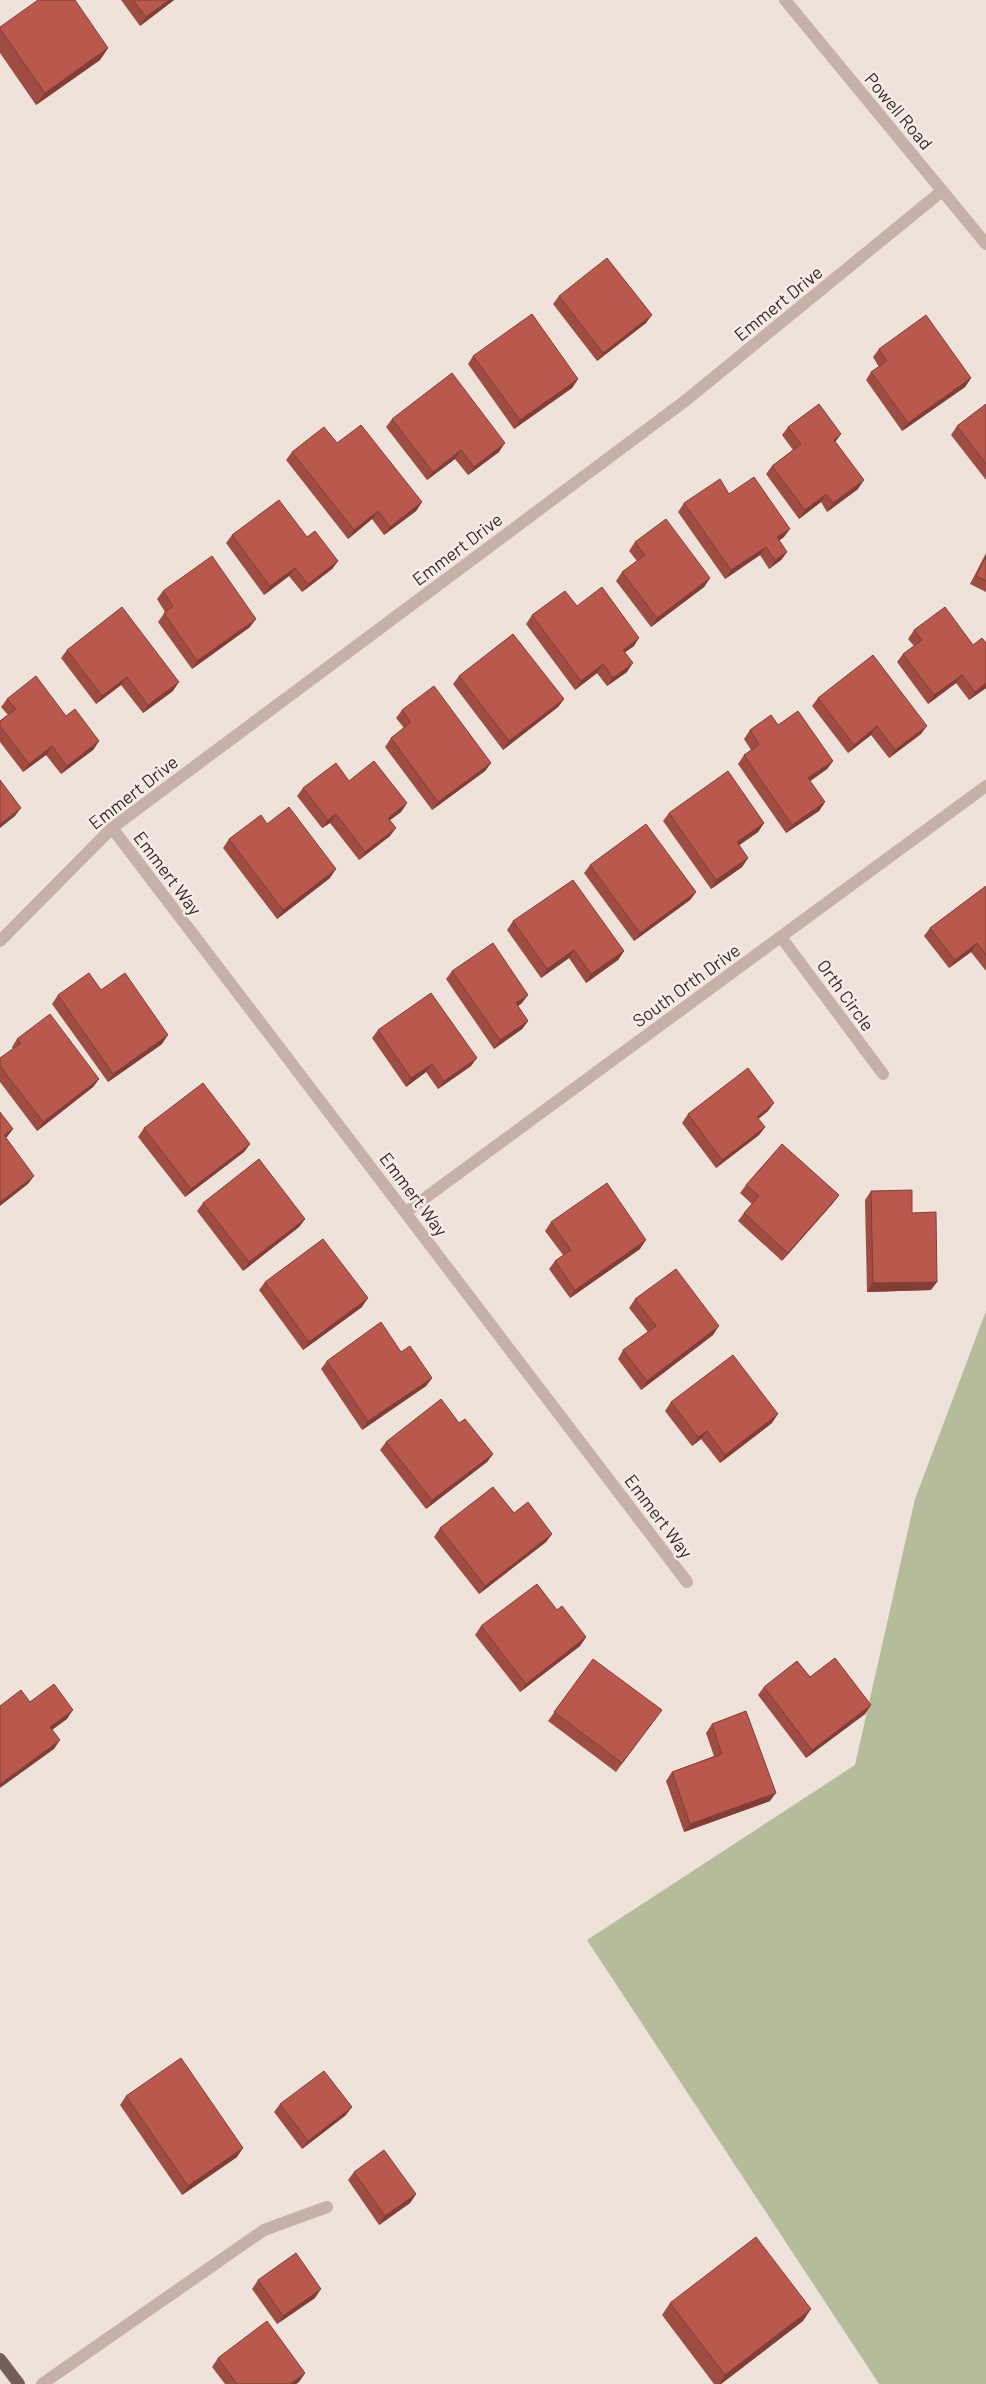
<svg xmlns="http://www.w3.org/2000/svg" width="986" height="2384" viewBox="0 0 986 2384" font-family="Barlow,sans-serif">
<rect width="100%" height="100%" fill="#eee2da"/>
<path fill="#b5bc9c" d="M986 1311V2384H879L587 1940 855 1765 915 1499Z"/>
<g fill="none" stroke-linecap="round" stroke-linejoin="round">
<path stroke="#c5b1a7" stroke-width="12" d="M785 0 986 244
M112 828 687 1582
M781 937 883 1074
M0 941 112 828 685 401 942 191
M406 1212 986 786
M42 2384 264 2230 327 2207"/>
<path stroke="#735f59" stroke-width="12" d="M0 2359 19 2384"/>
</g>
<path fill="#9f4d42" d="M121 0H174L140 26Z
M0 27 108 48 100 60 36 105 0 53Z
M559 296 646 323 597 361 553 304Z
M879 349 971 378 965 387 902 431 866 380 871 372 879 367 873 357Z
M473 356 578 379 572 388 514 429 468 364Z
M986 404V480L951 435 957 426Z
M392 419 499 452 468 475 455 459 427 480 386 427Z
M788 427 841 434 835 442 858 489 827 512 821 502 799 519 766 474 772 466 793 450 782 435Z
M337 443 422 502 416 511 384 535 372 519 348 539 286 460 292 452Z
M729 494 784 537 779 540 787 552 781 560 769 569 760 555 725 579 678 512 684 503Z
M232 535 307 537 338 561 332 569 302 592 289 576 264 595 226 543Z
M635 542 710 578 704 587 651 627 616 581 622 572 637 561 629 551Z
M986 553V592L970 584Z
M163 591 250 627 192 669 158 622 165 612 157 599Z
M577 606 634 646 625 652 627 672 607 686 597 673 575 690 526 624 532 615Z
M914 630 973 645 986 643V688L969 700 956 683 928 704 897 662 903 654 914 646 908 639Z
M67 650 173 691 143 713 121 685 96 704 61 658Z
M459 676 564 699 558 707 503 750 453 684Z
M818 698 921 734 889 758 871 735 848 753 812 706Z
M7 699 66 716 99 741 93 750 61 774 46 755 23 772 0 742V721L8 715 1 707Z
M402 710 491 763 485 771 432 810 385 747 391 738 404 728 396 718Z
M778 725 833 761 827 769 810 781 825 802 819 811 786 833 738 764 744 755 751 750 744 739 750 730Z
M349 781 407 803 401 812 390 820V836L359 860 330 823 322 828 297 796 303 788Z
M669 813 764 823 758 832 739 845 748 858 742 867 711 889 663 821Z
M267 824 330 878 277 919 223 848 229 839Z
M590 865 696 892 690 900 634 941 584 873Z
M986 886V971L971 952 949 968 924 936 930 928Z
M513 921 624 951 618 960 586 983 569 958 541 978 507 930Z
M452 971 522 1003 518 1006 528 1021 522 1029 494 1049 446 979Z
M101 990 162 1044 108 1082 52 1004 58 995Z
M378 1030 471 1066 438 1089 426 1072 406 1087 372 1038Z
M17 1039 99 1079 93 1087 37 1131 0 1082V1058L13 1049 12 1047Z
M768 1111 758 1119 765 1127 759 1135 716 1168 682 1123 688 1114Z
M144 1128 250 1144 244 1152 185 1197 138 1137Z
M746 1185 839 1195 833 1203 782 1261 738 1221 744 1213 752 1204 740 1193Z
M871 1191 912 1213 931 1290 867 1292 865 1200Z
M203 1203 305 1219 299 1227 243 1271 197 1211Z
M551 1222 640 1249 570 1298 549 1269 555 1261 563 1255 545 1231Z
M265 1282 362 1307 303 1350 259 1290Z
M635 1299 713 1335 641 1390 618 1359 623 1350 648 1332 629 1308Z
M401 1352 432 1378 426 1386 362 1430 321 1369 327 1361Z
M671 1402 772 1423 720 1463 701 1439 692 1446 665 1411Z
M459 1423 493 1454 487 1462 426 1509 380 1450 386 1442Z
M514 1513 552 1534 546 1542 479 1594 434 1537 440 1528Z
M557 1610 586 1637 580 1646 520 1692 475 1635 481 1626Z
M593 1659 656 1718 616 1772 548 1721Z
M810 1677 871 1705 865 1714 806 1758 758 1695 764 1687Z
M712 1724 770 1801 684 1832 666 1781 672 1772 714 1756 706 1733Z
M126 2096 237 2157 182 2195 120 2105Z
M280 2104 346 2115 302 2149 274 2112Z
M354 2172 416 2194 410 2203 379 2225 348 2180Z
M258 2280 315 2298 277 2324 252 2289Z
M670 2303 803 2321 721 2384H714L662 2315Z
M218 2358 305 2373 299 2382 296 2384H225L212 2367Z"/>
<path fill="#823e36" d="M169 0H174L140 26 146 17Z
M108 48 100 60 36 105 45 93Z
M652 315 646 323 597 361 603 353Z
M971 378 965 387 902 431 908 423Z
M578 379 572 388 514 429 520 420Z
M841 434 835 442 834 440Z
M505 443 499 452 468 475 474 467Z
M461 450 455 459 427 480 433 472Z
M864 480 858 489 827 512 833 503Z
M826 494 821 502 799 519 805 510Z
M422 502 416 511 384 535 390 527Z
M378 511 372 519 348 539 354 530Z
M790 529 784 537 772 546 777 537Z
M766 547 760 555 725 579 731 570Z
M787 552 781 560 769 569 775 560Z
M338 561 332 569 302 592 308 584Z
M295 568 289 576 264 595 270 586Z
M710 578 704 587 651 627 657 618Z
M256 619 250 627 192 669 197 661Z
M639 638 634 646 617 658 623 650Z
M633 663 627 672 607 686 613 678Z
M603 664 597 673 575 690 581 681Z
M962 675 956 683 928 704 934 695Z
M127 677 121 685 96 704 102 696Z
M179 682 173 691 143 713 148 705Z
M986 683V688L969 700 975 692Z
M564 699 558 707 503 750 509 741Z
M877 726 871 735 848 753 854 745Z
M927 726 921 734 889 758 895 750Z
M99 741 93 750 61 774 67 766Z
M52 746 46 755 23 772 29 764Z
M833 761 827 769 802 787 808 778Z
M491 763 485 771 432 810 438 802Z
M825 802 819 811 786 833 792 825Z
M407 803 401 812 382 826 388 818Z
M21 808 15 816 0 828V824Z
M336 814 330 823 322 828 328 820Z
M764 823 758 832 731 851 737 842Z
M396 828 390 836 359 860 365 852Z
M748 858 742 867 711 889 716 880Z
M336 869 330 878 277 919 283 910Z
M696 892 690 900 634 941 640 933Z
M977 943 971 952 949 968 955 960Z
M574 950 569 958 541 978 547 969Z
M624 951 618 960 586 983 591 974Z
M528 995 522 1003 510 1011 516 1003Z
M528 1021 522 1029 494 1049 500 1040Z
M168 1035 162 1044 108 1082 113 1074Z
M477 1058 471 1066 438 1089 444 1081Z
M432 1064 426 1072 406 1087 411 1078Z
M99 1079 93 1087 37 1131 43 1122Z
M774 1103 768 1111 751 1125 757 1117Z
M765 1127 759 1135 716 1168 722 1160Z
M13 1129 7 1137 0 1143 4 1135Z
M250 1144 244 1152 185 1197 191 1189Z
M34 1176 28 1184 0 1206V1202Z
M839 1195 833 1203 782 1261 788 1253Z
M305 1219 299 1227 243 1271 249 1262Z
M646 1240 640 1249 570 1298 575 1290Z
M937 1282 931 1290 867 1292 873 1283Z
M368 1298 362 1307 303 1350 309 1342Z
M719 1326 713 1335 641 1390 647 1381Z
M432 1378 426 1386 362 1430 368 1421Z
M778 1414 772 1423 720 1463 725 1455Z
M707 1431 701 1439 692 1446 698 1437Z
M493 1454 487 1462 426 1509 432 1500Z
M552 1534 546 1542 479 1594 485 1586Z
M586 1637 580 1646 520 1692 526 1684Z
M871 1705 865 1714 806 1758 812 1750Z
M73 1710 67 1719 44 1736 50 1727Z
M60 1740 54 1749 0 1788V1784Z
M776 1793 770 1801 684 1832 690 1824Z
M352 2107 346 2115 302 2149 308 2141Z
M243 2148 237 2157 182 2195 188 2186Z
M416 2194 410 2203 379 2225 385 2216Z
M321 2289 315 2298 277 2324 283 2316Z
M811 2309 803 2321 721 2384H719L725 2375Z
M305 2373 299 2382 296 2384H290Z"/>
<path fill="#b9594d" stroke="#823e36" d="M38 0H75L108 48 45 93 0 29V27Z
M133 0H169L146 17Z
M607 258 652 315 603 353 559 296Z
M532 314 578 379 520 420 473 356Z
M926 315 971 378 908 423 871 372 887 361 879 349Z
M452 373 505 443 474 467 461 450 433 472 392 419Z
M819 404 841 434 834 440 864 480 833 503 826 494 805 510 772 466 801 444 788 427Z
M986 404V464L957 426Z
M361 425 422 502 390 527 378 511 354 530 292 452 324 427 337 443Z
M754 477 790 529 777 537 787 552 775 560 766 547 731 570 684 503 720 479 729 494Z
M279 500 307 537 315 531 338 561 308 584 295 568 270 586 232 535Z
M666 519 710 578 657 618 622 572 645 555 635 542Z
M212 556 256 619 197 661 164 613 173 606 163 591Z
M986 556V581L976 576Z
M602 587 639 638 623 650 633 663 613 678 603 664 581 681 532 615 565 591 577 606Z
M122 607 179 682 148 705 127 677 102 696 67 650Z
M945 607 973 645 982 638 986 643V683L975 692 962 675 934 695 903 654 922 640 914 630Z
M513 634 564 699 509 741 459 676Z
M873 655 927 726 895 750 877 726 854 745 818 698Z
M36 676 66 716 75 709 99 741 67 766 52 746 29 764 0 726V721L16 709 7 699Z
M434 686 491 763 438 802 391 738 411 722 402 710Z
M798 711 833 761 808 778 825 802 792 825 744 755 759 745 750 730 771 715 778 725Z
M374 761 407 803 388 818 396 828 365 852 336 814 328 820 303 788 336 763 349 781Z
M728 771 764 823 737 842 748 858 716 880 669 813Z
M0 780 21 808 0 824Z
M289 807 336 869 283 910 229 839 261 815 267 824Z
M646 824 696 892 640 933 590 865Z
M573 880 624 951 591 974 574 950 547 969 513 921Z
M986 886V955L977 943 955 960 930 928Z
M493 943 528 995 516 1003 528 1021 500 1040 452 971Z
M89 973 101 990 125 973 168 1035 113 1074 58 995Z
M431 993 477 1058 444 1081 432 1064 411 1078 378 1030Z
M50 1014 99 1079 43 1122 0 1066V1058L21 1043 17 1039Z
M748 1068 774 1103 757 1117 765 1127 722 1160 688 1114Z
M203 1083 250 1144 191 1189 144 1128Z
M0 1112 13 1129 4 1135 34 1176 0 1202Z
M782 1144 839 1195 788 1253 744 1213 759 1196 746 1185Z
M259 1159 305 1219 249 1262 203 1203Z
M607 1183 646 1240 575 1290 555 1261 571 1250 551 1222Z
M912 1190V1213L936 1212 937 1282 873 1283 871 1191Z
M323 1239 368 1298 309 1342 265 1282Z
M676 1269 719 1326 647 1381 623 1350 656 1326 635 1299Z
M381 1322 401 1352 410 1346 432 1378 368 1421 327 1361Z
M733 1355 778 1414 725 1455 707 1431 698 1437 671 1402Z
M441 1399 459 1423 465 1419 493 1454 432 1500 386 1442Z
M493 1487 514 1513 528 1502 552 1534 485 1586 440 1528Z
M537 1584 557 1610 562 1606 586 1637 526 1684 481 1626Z
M835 1658 871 1705 812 1750 764 1687 797 1661 810 1677Z
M593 1659 662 1710 622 1763 554 1712Z
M54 1684 73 1710 50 1727 60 1740 0 1784V1706L21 1690 30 1702Z
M746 1711 776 1793 690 1824 672 1772 722 1754 712 1724Z
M181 2058 243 2148 188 2186 126 2096Z
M324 2071 352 2107 308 2141 280 2104Z
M384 2150 416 2194 385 2216 354 2172Z
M756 2237 811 2309 725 2375 670 2303Z
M296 2253 321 2289 283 2316 258 2280Z
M267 2321 305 2373 290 2384H237L218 2358Z"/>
<g text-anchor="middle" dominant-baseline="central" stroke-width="5" stroke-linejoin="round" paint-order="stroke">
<g font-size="18" fill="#322927" stroke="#f7ede6">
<text transform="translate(899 111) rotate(50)">Powell Road</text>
<text transform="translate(778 303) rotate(-39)">Emmert Drive</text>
<text transform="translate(457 549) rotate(-37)">Emmert Drive</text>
<text transform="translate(133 792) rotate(-38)">Emmert Drive</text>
<text transform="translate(168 873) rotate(53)">Emmert Way</text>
<text transform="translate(686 985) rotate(-36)">South Orth Drive</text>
<text transform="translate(846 995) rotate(54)">Orth Circle</text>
<text transform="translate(414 1194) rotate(53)">Emmert Way</text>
<text transform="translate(659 1516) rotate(53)">Emmert Way</text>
</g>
</g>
</svg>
